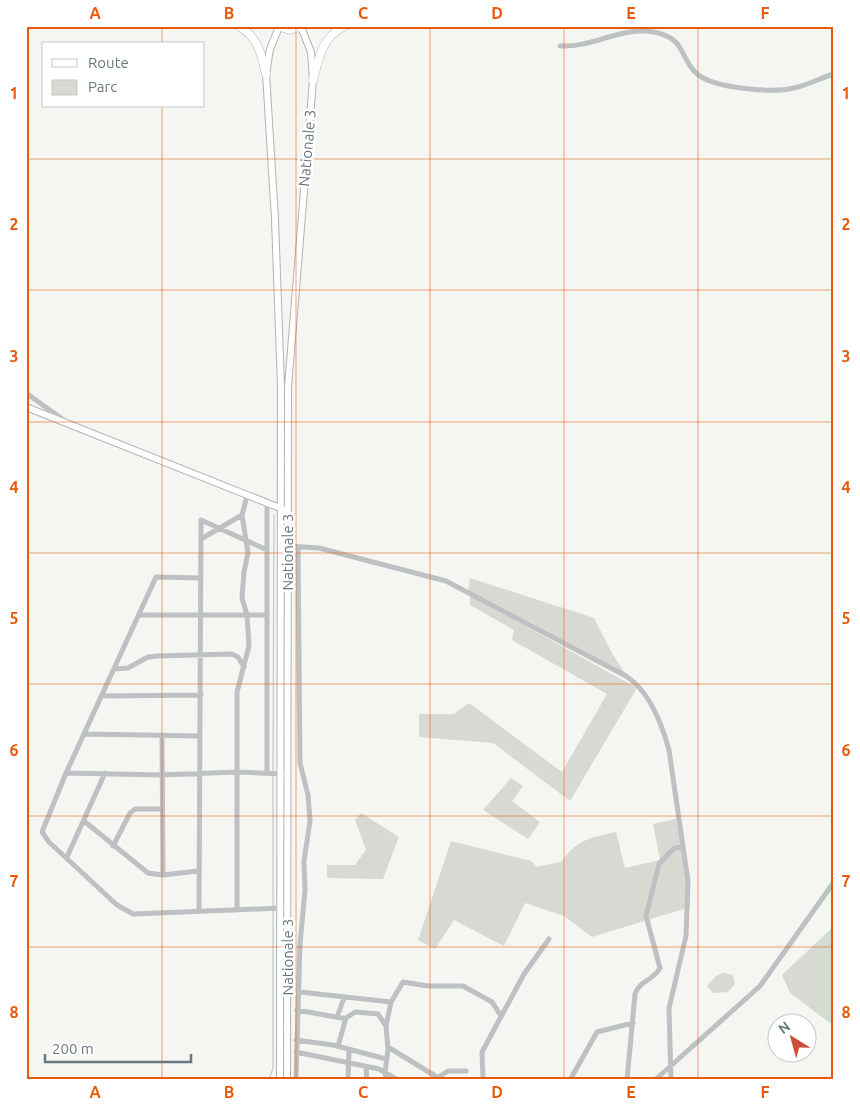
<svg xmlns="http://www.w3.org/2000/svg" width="860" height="1106" viewBox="0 0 860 1106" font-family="Ubuntu,sans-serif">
<rect width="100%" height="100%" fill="#f5f5f2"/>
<path fill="#d6dad2" d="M470 578 594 618 613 655 629 679 468 591Z
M470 595 637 688 570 801 493 743 419 737V714H454L469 703 562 772 607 694 512 640 514 630 470 605Z
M511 778 523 786 512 801 540 822 528 839 483 810Z
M361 813 399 837 383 879 327 878V865H355L366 850 355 820Z
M680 818 689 874 690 907 592 937 564 916 525 903 504 946 454 920 435 949 418 940 451 841 531 861 537 867 561 862C578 839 589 838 616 832L625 868 660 860 653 824Z
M834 926V1026L790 993 782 975Z
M723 973 733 975 735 984 728 992 713 993 707 986 716 976Z"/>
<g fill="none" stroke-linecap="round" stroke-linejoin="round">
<path stroke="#b5c1c3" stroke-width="1" d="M273 772 274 515
M273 776V907
M269 1080 273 1068V911"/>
<defs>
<path id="major" d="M279 27 270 49 266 74 275 219 281 386 280 1080
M26 407 285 510
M287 1080 288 387 313 80 311 52 301 27"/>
<path id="highway" d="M239 26C258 37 261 53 266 74
M278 26 290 30 302 26
M313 80C319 57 322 37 345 26"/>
</defs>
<use href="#major" stroke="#afb4b6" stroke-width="8"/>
<use href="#highway" stroke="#b1b5b7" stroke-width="9"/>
<path stroke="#bdc1c4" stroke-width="5" d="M560 46C593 48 621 26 654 32 685 38 679 55 695 72 711 89 773 93 794 88 808 85 820 78 834 74
M26 393 65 421
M201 539 242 515 247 496
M287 546 319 548 446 581 626 676C649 691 662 724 669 750L688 881 686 936 669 1008 671 1080
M200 578 156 577 66 773 42 832 49 842 117 905 133 914 282 908
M139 615H267
M114 669 128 668 148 657 157 656 232 654 238 657 244 667
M101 696 201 695
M84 734 200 736
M162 735 163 875
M66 773 161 775 237 772 283 774
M267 773V503
M84 821 148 873 163 875 198 871
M113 846 130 813 135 809H162
M67 857 105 773
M237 910V692L249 646 247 615 242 598 244 572 248 553 242 515
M199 911 201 520 267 550
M300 992 391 1002
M297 1010 341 1018H346L355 1012 378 1014 386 1026
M337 1017 344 998
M296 1040 333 1045 386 1059
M338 1046 346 1018
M388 1047 437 1077
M296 1052 379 1069 398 1080
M366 1067 367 1080
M296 1080 300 944 305 890 304 861 310 821 308 795 300 763 298 547
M348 1080 349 1050
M387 1080 385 1073 388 1049 386 1026 391 1002 403 982 428 986H463L492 1002 501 1016
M434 1080 448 1071H466
M483 1080 482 1052 524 974 549 939
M570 1080 597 1032 633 1023
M627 1080 635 994C639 981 654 980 660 968L646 916 659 864 673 849 683 846
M655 1080 760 986 834 882"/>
<use href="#major" stroke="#fff" stroke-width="6"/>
<use href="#highway" stroke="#fff" stroke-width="8"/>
</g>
<path fill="none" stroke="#e8590c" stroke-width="1" stroke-opacity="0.55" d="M162 26V44M296 26V1080M430 26V1080M564 26V1080M698 26V1080M162 106V1080M26 159H834M26 290H834M26 422H834M26 553H834M26 684H834M26 816H834M26 947H834"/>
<g text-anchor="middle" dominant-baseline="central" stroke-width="5" stroke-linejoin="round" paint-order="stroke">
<g font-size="15" fill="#687880" stroke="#fff">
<text transform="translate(307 148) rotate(-85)">Nationale 3</text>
<text transform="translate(287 552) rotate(-90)">Nationale 3</text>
<text transform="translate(287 957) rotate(-90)">Nationale 3</text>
</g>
</g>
<rect width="860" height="1106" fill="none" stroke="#ffffff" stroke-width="55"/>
<rect x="42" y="42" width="162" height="65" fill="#ffffff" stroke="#c3c9cc"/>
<rect x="52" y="59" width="25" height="8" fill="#ffffff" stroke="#c3c9cc"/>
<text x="88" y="68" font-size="15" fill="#687880">Route</text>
<rect x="52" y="80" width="25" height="15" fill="#d6dad2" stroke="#c3c9cc"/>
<text x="88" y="92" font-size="15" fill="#687880">Parc</text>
<g transform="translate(792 1038) rotate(323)"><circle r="24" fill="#ffffff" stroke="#c3c9cc"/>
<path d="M0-4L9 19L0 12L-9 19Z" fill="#cd4d3b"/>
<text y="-8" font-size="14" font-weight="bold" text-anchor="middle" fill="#687880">N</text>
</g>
<path d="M45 1054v8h146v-8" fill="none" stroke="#687880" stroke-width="2.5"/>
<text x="52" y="1054" font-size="15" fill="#687880" stroke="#ffffff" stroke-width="4" paint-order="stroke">200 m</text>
<rect x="28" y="28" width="804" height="1050" fill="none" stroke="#e8590c" stroke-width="2"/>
<g font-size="16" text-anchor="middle" font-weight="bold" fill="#e8590c">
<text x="95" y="19">A</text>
<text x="229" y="19">B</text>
<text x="363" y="19">C</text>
<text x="497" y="19">D</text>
<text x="631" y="19">E</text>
<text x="765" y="19">F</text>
<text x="14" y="99">1</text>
<text x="846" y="99">1</text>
<text x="14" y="230">2</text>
<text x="846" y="230">2</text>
<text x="14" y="362">3</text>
<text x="846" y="362">3</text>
<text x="14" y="493">4</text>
<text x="846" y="493">4</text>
<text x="14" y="624">5</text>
<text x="846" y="624">5</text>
<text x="14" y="756">6</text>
<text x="846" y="756">6</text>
<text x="14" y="887">7</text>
<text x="846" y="887">7</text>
<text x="14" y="1018">8</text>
<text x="846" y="1018">8</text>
<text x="95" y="1098">A</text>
<text x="229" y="1098">B</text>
<text x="363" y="1098">C</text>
<text x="497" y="1098">D</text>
<text x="631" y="1098">E</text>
<text x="765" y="1098">F</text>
</g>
</svg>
